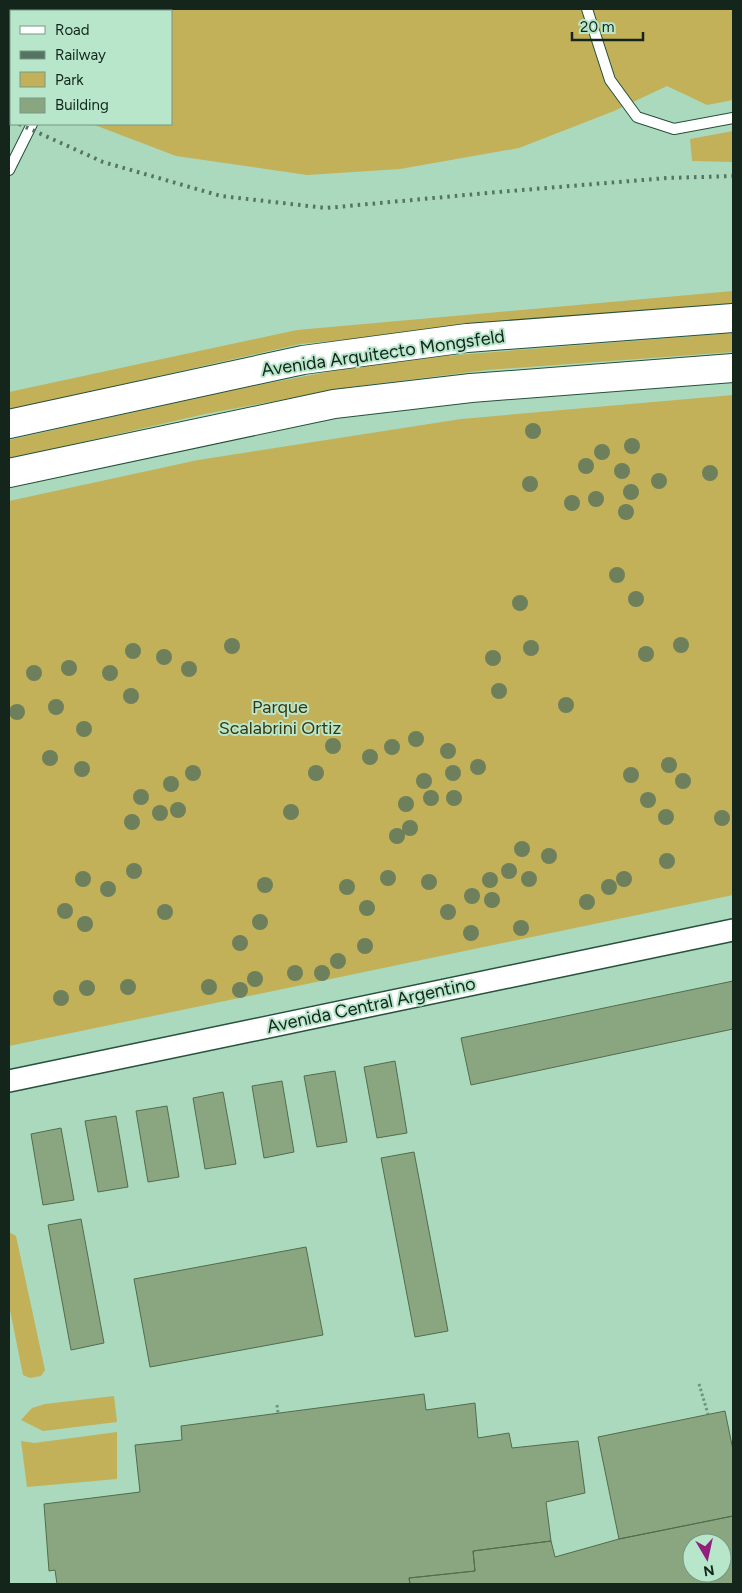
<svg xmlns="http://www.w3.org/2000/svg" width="742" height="1593" viewBox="0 0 742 1593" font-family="Figtree,sans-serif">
<rect width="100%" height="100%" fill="#aad9bd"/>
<path fill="#c2b159" d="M84 9H733V100L707 105 667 86 614 111 519 148 400 169 307 175 176 156 92 124H171V11H83Z
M733 131V162L692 161 690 139Z
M733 291V305L300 344 9 410V392L297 330Z
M733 333V352L487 370 350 387 205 414 9 459V440L236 389 354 367 418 358Z
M733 395V895L9 1046V501L198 460 461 419Z
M9 1232 16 1236 45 1370 41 1376 30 1378 23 1375 9 1305Z
M114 1396 117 1422 43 1431 21 1420 32 1408 45 1404Z
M117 1432V1479L27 1487 21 1441 34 1443Z"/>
<path fill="#89a681" stroke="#526d4a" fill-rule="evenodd" d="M733 981V1029L471 1085 461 1038Z
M395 1061 407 1133 377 1138 364 1067Z
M335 1071 347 1142 317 1147 304 1076Z
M282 1081 294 1152 264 1158 252 1086Z
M223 1092 236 1164 205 1169 193 1098Z
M167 1106 179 1177 148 1182 136 1111Z
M116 1116 128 1187 98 1192 85 1121Z
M61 1128 74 1200 43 1205 31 1134Z
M414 1152 448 1331 415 1337 381 1158Z
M81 1219 104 1343 71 1350 48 1225Z
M306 1247 323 1335 150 1367 134 1279Z
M424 1394 426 1410 475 1403 478 1438 509 1433 512 1448 578 1441 585 1493 546 1502 551 1541 473 1551 475 1571 409 1578 410 1584H57L55 1570 49 1571 44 1504 140 1492 135 1445 182 1440 181 1426Z
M725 1411 733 1450V1516L619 1539 598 1437Z
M733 1516V1584H410L409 1578 475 1571 473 1551 551 1541 555 1557 619 1539ZM692 1543H722V1573H692Z"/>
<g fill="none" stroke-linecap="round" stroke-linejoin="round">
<defs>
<path id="lane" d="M587 9 610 80 637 117 674 129 733 118
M66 11 67 9
M9 170 32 124"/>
<path id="street" d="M9 1081 733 930"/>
<path id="secondary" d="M9 424 303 360 467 338 733 318
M9 473 334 404 471 388 733 368"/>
</defs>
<use href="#lane" stroke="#26513a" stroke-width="12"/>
<use href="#street" stroke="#26513a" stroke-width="24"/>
<use href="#secondary" stroke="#26513a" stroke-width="30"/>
<path stroke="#70947f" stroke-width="3" stroke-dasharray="2.5 2.5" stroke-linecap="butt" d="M699 1384 708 1414
M277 1405 278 1413"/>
<use href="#lane" stroke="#fff" stroke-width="10"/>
<use href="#street" stroke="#fff" stroke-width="21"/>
<use href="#secondary" stroke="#fff" stroke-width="28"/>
<path stroke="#567463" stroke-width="4" stroke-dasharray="2.5 5" stroke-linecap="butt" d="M9 120 11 121
M19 124 103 162 221 196 326 208 498 192 667 178 733 176"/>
</g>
<g fill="#6e7f5c">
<circle cx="533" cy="431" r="8"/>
<circle cx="632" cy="446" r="8"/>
<circle cx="602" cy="452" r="8"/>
<circle cx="586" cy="466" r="8"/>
<circle cx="622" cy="471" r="8"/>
<circle cx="710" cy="473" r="8"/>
<circle cx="659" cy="481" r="8"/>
<circle cx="530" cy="484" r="8"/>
<circle cx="631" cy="492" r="8"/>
<circle cx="596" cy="499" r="8"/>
<circle cx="572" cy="503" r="8"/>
<circle cx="626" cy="512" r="8"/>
<circle cx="617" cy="575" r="8"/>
<circle cx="636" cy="599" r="8"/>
<circle cx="520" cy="603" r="8"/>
<circle cx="681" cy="645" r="8"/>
<circle cx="232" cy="646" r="8"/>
<circle cx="531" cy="648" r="8"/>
<circle cx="133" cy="651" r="8"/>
<circle cx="646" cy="654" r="8"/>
<circle cx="164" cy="657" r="8"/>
<circle cx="493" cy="658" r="8"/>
<circle cx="69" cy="668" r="8"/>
<circle cx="189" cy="669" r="8"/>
<circle cx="34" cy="673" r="8"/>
<circle cx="110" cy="673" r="8"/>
<circle cx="499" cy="691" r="8"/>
<circle cx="131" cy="696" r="8"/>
<circle cx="566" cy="705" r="8"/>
<circle cx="56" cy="707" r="8"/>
<circle cx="17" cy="712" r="8"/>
<circle cx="84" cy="729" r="8"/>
<circle cx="416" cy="739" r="8"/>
<circle cx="333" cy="746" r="8"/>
<circle cx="392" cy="747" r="8"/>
<circle cx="448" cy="751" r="8"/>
<circle cx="370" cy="757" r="8"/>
<circle cx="50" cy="758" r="8"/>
<circle cx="669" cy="765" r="8"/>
<circle cx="478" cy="767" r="8"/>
<circle cx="82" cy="769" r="8"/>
<circle cx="193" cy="773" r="8"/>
<circle cx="316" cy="773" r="8"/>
<circle cx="453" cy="773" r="8"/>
<circle cx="631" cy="775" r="8"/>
<circle cx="424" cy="781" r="8"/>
<circle cx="683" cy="781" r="8"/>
<circle cx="171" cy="784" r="8"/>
<circle cx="141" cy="797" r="8"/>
<circle cx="431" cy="798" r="8"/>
<circle cx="454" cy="798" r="8"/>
<circle cx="648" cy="800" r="8"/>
<circle cx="406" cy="804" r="8"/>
<circle cx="178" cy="810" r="8"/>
<circle cx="291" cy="812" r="8"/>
<circle cx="160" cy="813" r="8"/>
<circle cx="666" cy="817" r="8"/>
<circle cx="722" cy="818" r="8"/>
<circle cx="132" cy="822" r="8"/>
<circle cx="410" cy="828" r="8"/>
<circle cx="397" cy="836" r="8"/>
<circle cx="522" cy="849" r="8"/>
<circle cx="549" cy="856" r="8"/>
<circle cx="667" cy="861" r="8"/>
<circle cx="134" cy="871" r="8"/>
<circle cx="509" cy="871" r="8"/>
<circle cx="388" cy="878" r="8"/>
<circle cx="83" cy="879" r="8"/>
<circle cx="529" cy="879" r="8"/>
<circle cx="624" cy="879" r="8"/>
<circle cx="490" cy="880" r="8"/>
<circle cx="429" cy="882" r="8"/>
<circle cx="265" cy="885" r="8"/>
<circle cx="347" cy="887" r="8"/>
<circle cx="609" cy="887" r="8"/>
<circle cx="108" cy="889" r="8"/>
<circle cx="472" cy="896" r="8"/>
<circle cx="492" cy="900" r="8"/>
<circle cx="587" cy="902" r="8"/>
<circle cx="367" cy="908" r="8"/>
<circle cx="65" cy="911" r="8"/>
<circle cx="165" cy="912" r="8"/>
<circle cx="448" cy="912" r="8"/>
<circle cx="260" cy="922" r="8"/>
<circle cx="85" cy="924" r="8"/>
<circle cx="521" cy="928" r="8"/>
<circle cx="471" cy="933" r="8"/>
<circle cx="240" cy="943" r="8"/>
<circle cx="365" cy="946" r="8"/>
<circle cx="338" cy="961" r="8"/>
<circle cx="295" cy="973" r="8"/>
<circle cx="322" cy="973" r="8"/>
<circle cx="255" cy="979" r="8"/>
<circle cx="128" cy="987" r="8"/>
<circle cx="209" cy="987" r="8"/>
<circle cx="87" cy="988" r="8"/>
<circle cx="240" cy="990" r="8"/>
<circle cx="61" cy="998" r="8"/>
</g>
<g text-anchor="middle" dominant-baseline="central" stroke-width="4" stroke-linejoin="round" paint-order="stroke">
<g font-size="18" fill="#14261c" stroke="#b7e6ca">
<text transform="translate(383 353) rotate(-8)">Avenida Arquitecto Mongsfeld</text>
<text transform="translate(371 1005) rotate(-12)">Avenida Central Argentino</text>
</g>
<g font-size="18" fill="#3d350c" stroke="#b7e6ca">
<text x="280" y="707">Parque<tspan x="280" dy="21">Scalabrini Ortiz</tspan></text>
</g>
</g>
<rect width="742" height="1593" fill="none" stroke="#14261c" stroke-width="20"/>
<rect x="10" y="10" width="162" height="115" fill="#b7e6ca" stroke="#769984"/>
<rect x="20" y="26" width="25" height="8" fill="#ffffff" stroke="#769984"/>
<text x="55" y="35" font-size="15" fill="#14261c">Road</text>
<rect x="20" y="51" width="25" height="8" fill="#567463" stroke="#769984"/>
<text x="55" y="60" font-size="15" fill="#14261c">Railway</text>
<rect x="20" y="72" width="25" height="15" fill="#c2b159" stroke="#769984"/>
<text x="55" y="85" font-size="15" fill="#14261c">Park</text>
<rect x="20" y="98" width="25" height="15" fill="#89a681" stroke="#769984"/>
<text x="55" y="110" font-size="15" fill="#14261c">Building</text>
<g transform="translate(707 1558) rotate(171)"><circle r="24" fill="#b7e6ca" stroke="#769984"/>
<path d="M0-4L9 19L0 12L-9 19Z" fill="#941e7b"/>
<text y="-8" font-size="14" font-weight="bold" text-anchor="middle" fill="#14261c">N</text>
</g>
<path d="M572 32v8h71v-8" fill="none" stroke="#14261c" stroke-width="2.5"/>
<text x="580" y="32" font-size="15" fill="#14261c" stroke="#b7e6ca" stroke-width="4" paint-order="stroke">20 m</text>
</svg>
